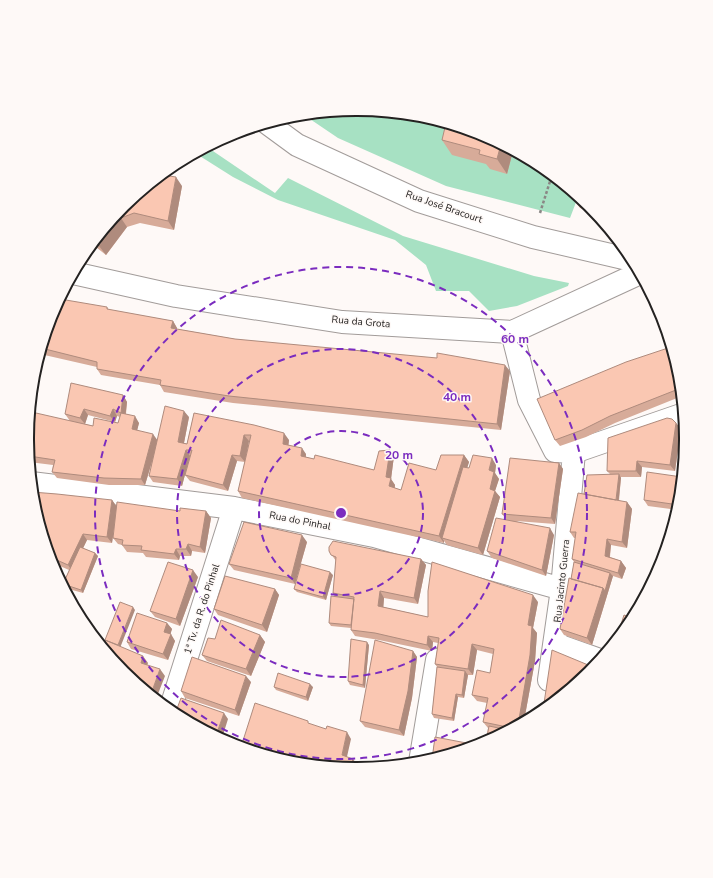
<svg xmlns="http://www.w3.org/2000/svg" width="713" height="878" viewBox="0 0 713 878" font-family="'Nunito Sans',sans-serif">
<rect width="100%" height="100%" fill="#fef9f7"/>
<path fill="#a7e1c3" d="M357 110 421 116 483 135 540 165 578 197 570 218 446 186 338 138 304 115Z
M207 147 275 193 288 178 403 236 534 276 569 283 568 286 517 306 489 311 469 291H436L426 265 395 240 278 200 233 177 195 153Z"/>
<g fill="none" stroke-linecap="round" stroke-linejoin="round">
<defs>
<path id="minor" d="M267 123 297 145 419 201 533 237 632 260
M73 273 176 296 342 322 512 332 640 273
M512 332 529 400 555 451 574 452 684 414
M31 483 234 508 374 536 562 589
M555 644 600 660
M549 680 562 589 574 452
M170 710 234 508
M420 762 437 660"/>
</defs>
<use href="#minor" stroke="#a29c9a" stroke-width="24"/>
<path stroke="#8a8685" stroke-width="2.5" stroke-dasharray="3 2" stroke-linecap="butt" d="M540 213 552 175"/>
<use href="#minor" stroke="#fff" stroke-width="22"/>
</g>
<path fill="#d7ab99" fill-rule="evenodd" d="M483 135 513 151 507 174 490 169 486 164 452 155 442 140Z
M182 186 174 230 140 223 127 227 106 255 92 244 124 206Z
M575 194 590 206 595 213 580 208 573 199Z
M107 307 109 310 173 321 177 328V329L235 339 510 371 501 430 233 403 164 392 160 385 101 375 97 369V367L40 354 52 313Z
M680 375 682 396 615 423 586 437 560 446 555 440Z
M123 395 127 402 126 414 139 423 137 430 157 440 189 417 184 443 187 444 194 413 289 440 288 445 306 454V457L314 459 374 470 394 456 391 479 395 485V488L401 490 436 470 464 455 469 462 467 468 496 465 495 473 499 479 495 491 500 497 483 555 447 545 444 541V543L242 498 238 491 250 441H249L245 462 237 461 228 491 190 481 185 475 188 463 182 486 153 482 149 476 152 462 145 485H109L57 478 52 472 53 465 29 462 27 439 70 421 65 414ZM88 415 115 422 117 416 120 417 118 423 93 426 85 424Z
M676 423 681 429 675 471 642 467 641 477H621L619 501 627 502 632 509 627 548 611 545 610 557 621 561 626 568 622 579 613 576 592 645 564 635 560 629 571 579 574 562 572 559 576 538H574L570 532 584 494 610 474 607 471Z
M559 463 563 469 555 524 516 521 554 535 546 576 492 558 487 551 506 519 502 514Z
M112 500 117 507 180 511H206L211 518 205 553 192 551 191 556H180L179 560 146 557 143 553 127 552 122 545 118 544 113 538 117 507 112 543 87 540 83 548 95 553 98 556 83 593 65 588 63 584 69 570 51 562 33 503Z
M644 500 680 504 678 510 648 506Z
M307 542 295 584 234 570 229 564Z
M329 551 421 559 426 565 418 604 384 598 383 607 428 617 538 602 533 628 537 633 535 661 524 721 486 742 488 728 483 722 487 703 477 701 472 695 490 673 493 654 477 650 473 675H468L464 698 458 697 454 721 434 718 432 714 437 667 435 664 438 643 433 642 432 651 379 640 355 636 351 630V628L331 626 329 623 335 597 333 593 336 561Z
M333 575 326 600 297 592 294 589Z
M198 577 180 626 155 617 150 611Z
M275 589 279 595 267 632 218 615 214 609Z
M167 623 172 629 170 634 175 641 168 660 131 649 127 642Z
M260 635 265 642 251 676 207 661 202 655 215 639Z
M369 645 365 688 350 685 348 681Z
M413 651 417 657 412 698 404 736 365 727 360 721Z
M251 682 239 716 185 698 181 691Z
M274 687H313L308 701 276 690Z"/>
<path fill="#af8b7d" d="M501 144 513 151 507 174 497 159Z
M176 177 182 186 174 230 168 221Z
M121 218 127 227 106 255 99 246Z
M173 321 177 328 176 334 171 328Z
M505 365 510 371 501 430 497 424Z
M123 395 127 402 125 419 121 413Z
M84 409 88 415 85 424 80 418Z
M113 409 117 416 115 422 110 416Z
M184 411 189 417 183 448 178 442Z
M135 416 139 423 136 435 132 429Z
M676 423 681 429 675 471 670 465Z
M284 433 289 440 288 450 283 444Z
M153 434 158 441 145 485 141 479Z
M244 435 249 441 245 462 240 456Z
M302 448 306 454 305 462 301 456Z
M186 450 190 456 182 486 177 479Z
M390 450 394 456 391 479 395 485 394 493 389 486 386 477Z
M232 455 237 461 228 491 223 485Z
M464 455 469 462 445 539 442 538 444 541V543L439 536Z
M492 458 496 465 495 473 499 479 495 491 500 497 483 555 478 548 490 489 489 470Z
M637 461 642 467 641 477 636 471Z
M559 463 563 469 555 524 551 518Z
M619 474 621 478 618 506 616 503Z
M112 500 117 507 112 543 107 537Z
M627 502 632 509 627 548 622 542Z
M206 511 211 518 205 553 200 547Z
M550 528 554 535 546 576 542 570Z
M83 534 87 540 72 571 68 565Z
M302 535 307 542 295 584 291 578Z
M607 539 611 545 609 562 605 556Z
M188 544 192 551 191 556 186 549Z
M176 549 180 556 179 560 174 554Z
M95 553 98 556 83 593 81 590Z
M421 559 426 565 418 604 414 598Z
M621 561 626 568 622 579 618 573Z
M193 570 198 577 180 626 176 619Z
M330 572 333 575 326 600 323 597Z
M610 573 613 576 592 645 587 638 603 588Z
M275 589 279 595 267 632 262 625Z
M380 591 384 598 383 613 378 606Z
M533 595 538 602 533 628 537 633 535 661 524 721 518 725 528 625Z
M133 607 135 610 120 648 118 645Z
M167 623 172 629 169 639 164 632Z
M171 634 175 641 168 660 163 654Z
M260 635 265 642 251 676 246 669Z
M428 636 433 642 432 651 427 645Z
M367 642 369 645 365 688 363 685Z
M472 644 477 650 473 675 468 669Z
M413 651 417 657 412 698 404 736 399 730Z
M143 656 148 663 146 669 141 663Z
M160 669 165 676 156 699 151 694Z
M465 671 468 675 464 698 462 695Z
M246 676 251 682 239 716 235 710Z
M310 684 313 687 308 701 306 697Z
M456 694 458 697 454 721 452 718Z
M224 713 228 719 223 735 225 737 224 740 218 737V730Z
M347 732 351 739 346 761 342 755Z
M353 759 358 766 356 768H350Z"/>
<path fill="#fac7b2" stroke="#af8b7d" d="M446 123 483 135 501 144 497 159 479 154 480 150 442 140Z
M162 175 176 177 168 221 134 213 121 218 99 246 94 242 124 206Z
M575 194 586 203 573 199Z
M60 299 107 307V309L173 321 171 328 235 339 437 358V353L505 365 497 424 229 396 160 385 161 380 97 369V362L41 348 52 313Z
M671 347 680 375 681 388 610 416 582 430 555 440 537 399 626 362Z
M71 383 123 395 121 413 113 409 110 416 84 409 80 418 65 414Z
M165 406 184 411 178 442 187 444 194 413 254 425 284 433 283 444 302 448 301 456 314 459 315 455 374 470 379 451 390 450 386 477 391 478 389 486 401 490 409 463 436 470 441 455H464L439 536 238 491 251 435H244L240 456 232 455 223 485 185 475 192 450H186L177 479 149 476Z
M30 413H36L93 426 94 418 118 423 121 413 135 416 132 429 153 434 141 479 104 478 52 472 55 460 29 456 27 439Z
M667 418 672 419 676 423 670 465 637 461 636 471H607L608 438Z
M473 455 492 458 489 470 494 472 490 489 495 491 478 548 442 538 463 467 469 468Z
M510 458 559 463 551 518 502 514Z
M647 472 682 477 679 505 644 500Z
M619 474 616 500 584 494 587 475Z
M32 492 57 494 112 500 107 537 83 534 68 565 50 557 33 503Z
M578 493 627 502 622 542 607 539 605 556 621 561 618 573 572 559 576 532H570Z
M117 502 180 511V508L206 511 200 547 188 544 186 549H176L174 554 141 550 142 546 122 545 123 540 113 538Z
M674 512H677L671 533Z
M496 518 550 528 542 570 487 551Z
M244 522 302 535 291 578 229 564Z
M668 536H670L666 549Z
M333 541 421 559 414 598 380 591 378 606 428 617V591L432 562 533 595 528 625 532 626 530 655 518 725 512 728 483 722 488 698 472 695 477 670 490 673 494 649 472 644 468 669 435 664 439 638 428 636 427 645 375 633 351 630 354 597 333 593 336 557 331 555 329 551V547Z
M80 547 95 553 81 590 63 584Z
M168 562 193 570 176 619 150 611Z
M574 562 610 573 605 591 603 588 571 579Z
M301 564 330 572 323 597 294 589Z
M225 576 275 589 262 625 214 609Z
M569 578 603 588 587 638 560 629Z
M331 596 354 599 351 625 329 623Z
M120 602 133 607 118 645 105 640Z
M137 613 167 623 164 632 171 634 163 654 127 642Z
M624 615 633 618 630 622 616 640Z
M221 620 260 635 246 669 202 655 208 638 215 639Z
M351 639 367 642 363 685 348 681Z
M105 640 143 656 141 663 160 669 151 694 123 672 103 647Z
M375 640 413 651 408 691 399 730 360 721Z
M552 650 593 667 589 672 543 710Z
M192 657 246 676 235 710 181 691Z
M437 667 465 671 462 695 456 694 452 718 432 714Z
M278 673 310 684 306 697 274 687Z
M181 698 224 713 218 730H220L218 737 175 714Z
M255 703 308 721V723L326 729 327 726 347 732 342 755 353 759 350 768 292 762 241 747Z
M489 726 508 730 486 742Z
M435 737 477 745 432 759Z"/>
<g fill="none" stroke="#7b2cbf" stroke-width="2" stroke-dasharray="7 5">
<circle cx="341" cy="513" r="82"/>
<circle cx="341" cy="513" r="164"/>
<circle cx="341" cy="513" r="246"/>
</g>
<g text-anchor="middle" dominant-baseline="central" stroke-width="3" stroke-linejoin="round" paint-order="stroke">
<g font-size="10" fill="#242221" stroke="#fef9f7">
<text transform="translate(444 207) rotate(19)">Rua José Bracourt</text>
<text transform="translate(361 322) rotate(5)">Rua da Grota</text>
<text transform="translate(300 521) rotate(11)">Rua do Pinhal</text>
<text transform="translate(562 581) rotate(-84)">Rua Jacinto Guerra</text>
<text transform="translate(202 609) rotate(-72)">1ª Tv. da R. do Pinhal</text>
</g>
</g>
<path d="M0 0H713V878H0ZM356 116H357A322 322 0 0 1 679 438V440A322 322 0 0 1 357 762H356A322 322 0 0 1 34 440V438A322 322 0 0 1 356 116Z" fill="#fef9f7" fill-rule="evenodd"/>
<path fill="none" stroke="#242221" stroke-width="2" d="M356 116H357A322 322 0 0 1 679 438V440A322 322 0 0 1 357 762H356A322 322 0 0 1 34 440V438A322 322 0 0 1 356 116Z"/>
<circle cx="341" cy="513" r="6" fill="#7b2cbf" stroke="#fef9f7" stroke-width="2"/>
<g font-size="12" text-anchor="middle" font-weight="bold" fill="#7b2cbf" stroke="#fef9f7" stroke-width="3" stroke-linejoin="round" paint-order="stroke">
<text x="515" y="343">60 m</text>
<text x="457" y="401">40 m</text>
<text x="399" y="459">20 m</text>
</g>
</svg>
